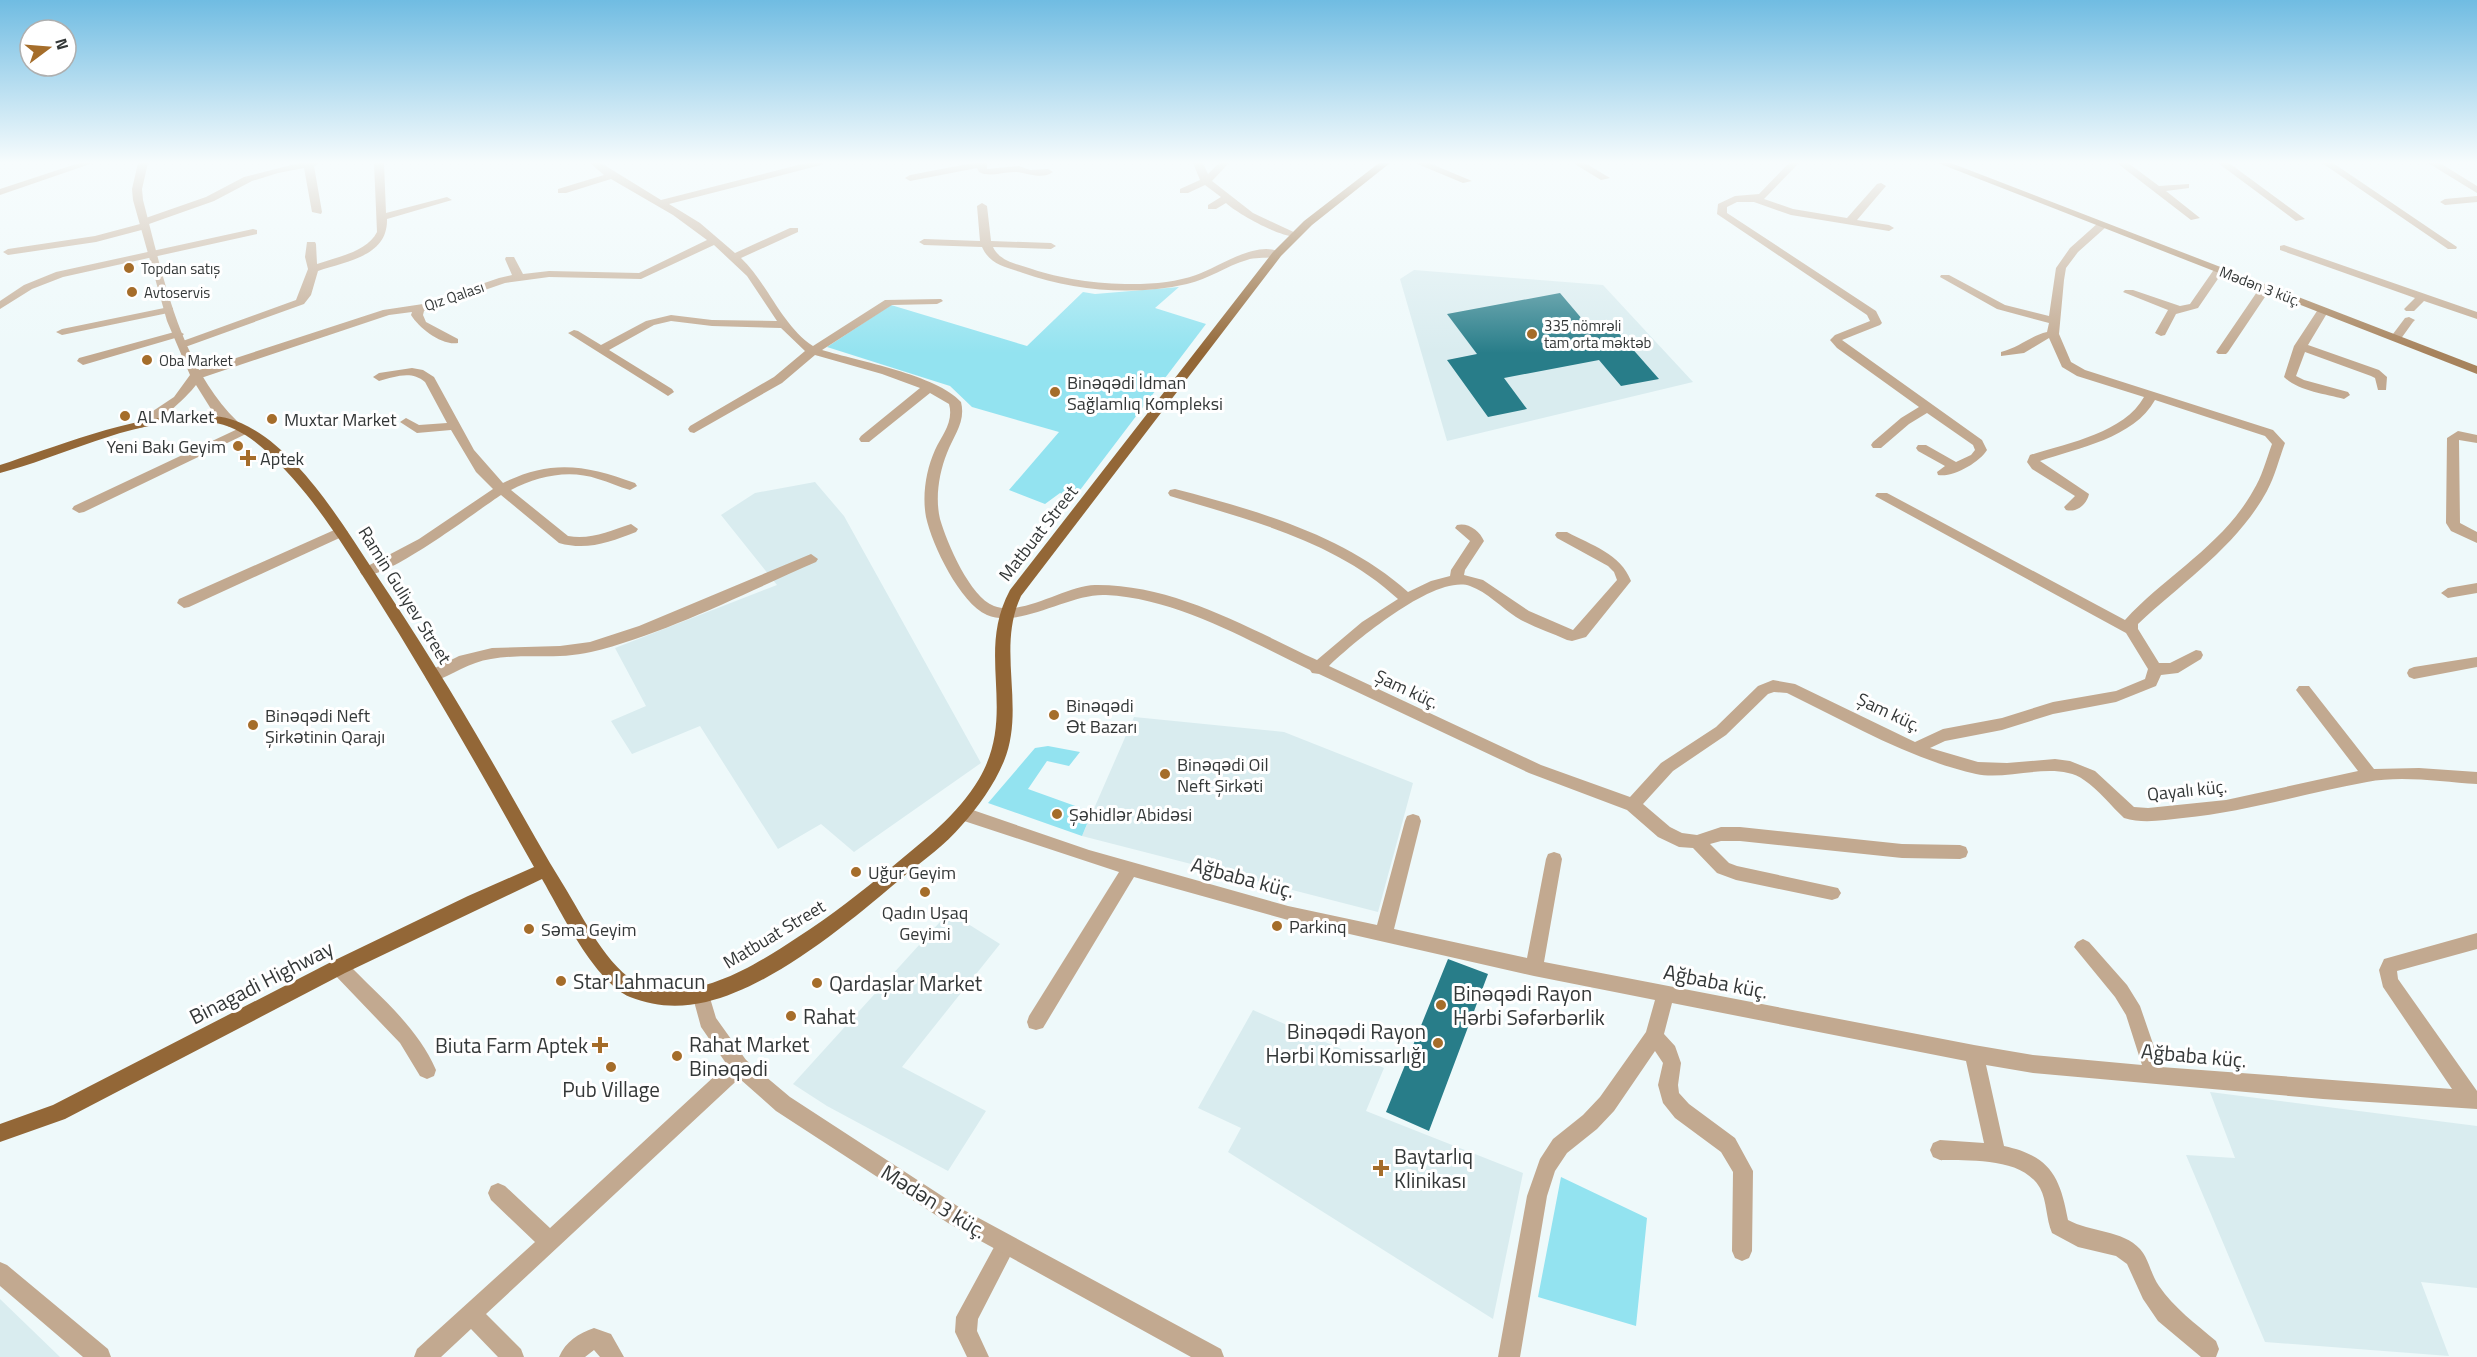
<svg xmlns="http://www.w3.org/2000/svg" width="2477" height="1357" viewBox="0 0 2477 1357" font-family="'Titillium Web',sans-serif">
<rect width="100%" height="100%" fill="#eef9fa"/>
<path fill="#d9ecef" d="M1414 270 1603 285 1693 382 1447 441 1400 279Z
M815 482 844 516 981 763 854 852 821 824 778 849 700 726 632 754 611 721 646 706 615 648 777 585 721 515 755 493Z
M1134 717 1284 732 1413 783 1378 912 1082 836Z
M949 912 1000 944 902 1067 986 1111 948 1171 827 1106 793 1084Z
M1253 1010 1384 1068 1366 1111 1523 1173 1493 1319 1228 1152 1241 1128 1198 1108Z
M2210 1092 2477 1126V1288L2421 1282 2449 1356 2265 1342 2186 1155 2235 1158Z
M0 1299 60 1357H0Z"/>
<path fill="#93e3f0" d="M1179 287 1155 308 1206 324 1074 498 1060 493 1045 504 1009 490 1059 432 972 407 950 386 827 347 891 305 1027 346 1083 292 1095 294Z
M1048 746 1080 752 1069 766 1047 761 1028 789 1092 812 1082 836 988 803 1035 748Z
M1561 1177 1647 1218 1636 1326 1538 1297Z"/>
<path fill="#287d89" d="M1560 293 1594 333 1615 329 1659 379 1621 386 1599 360 1504 378 1527 409 1488 417 1447 360 1477 354 1447 314Z
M1448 959 1488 974 1429 1131 1386 1112Z"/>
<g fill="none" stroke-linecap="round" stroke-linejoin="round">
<path fill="#c2a990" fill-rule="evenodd" d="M79 163H93L0 195V189Z
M299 163H320L314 166 322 212 321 214 312 212 304 168 278 173 252 181 214 201 149 224V228L96 242 8 255 3 252 8 249 95 236 140 224V220L206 197 244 177Z
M374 163H384L386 213 447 197 452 200 387 219C388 257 346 261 318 271L311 295 304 304 188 346H180V342L296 300 308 269 305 257 307 242H315L316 244 317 264C337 257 367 252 377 232Z
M590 163H601L661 200 806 163H823L821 165 669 204 700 223 735 253 790 228H798V232L741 258C768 284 782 326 813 346L885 300 941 299 943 301 937 304 892 305 822 350C858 361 937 375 961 402 966 422 954 435 947 453 939 473 935 498 940 519 947 543 970 597 994 606 1022 617 1065 586 1095 585 1174 584 1248 628 1317 660L1362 622 1398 599C1336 541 1249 520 1170 496L1168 493 1170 490 1175 489C1255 510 1345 535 1408 592L1431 581 1450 576 1451 570 1470 541 1455 528 1457 525C1468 522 1480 531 1484 541L1465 570 1464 575 1483 580 1529 611 1573 630 1617 580 1614 572 1608 566 1557 538 1555 535 1557 532H1567C1591 545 1621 554 1631 581L1586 637 1572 641 1567 640C1550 632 1532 627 1516 617 1502 608 1487 592 1470 586 1435 574 1354 642 1329 666L1541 765 1630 797 1661 763 1716 727 1758 686 1773 680 1795 684 1915 742 1943 729 2002 718 2053 702 2116 691 2145 679 2148 669 2126 633 1875 496 1877 493H1887L2125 620C2166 575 2222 546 2253 491 2262 477 2266 460 2272 444L2265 436 2155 400C2134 438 2078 448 2040 461L2089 494C2087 504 2077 513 2066 510L2064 507 2075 496 2032 469 2027 462 2030 455C2068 443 2124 433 2144 397L2077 376 2062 367 2049 338 2024 353 2001 356V352C2020 347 2030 336 2047 332L2049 323 1997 309 1940 277 1941 275H1949L2005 305 2049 316 2056 268 2070 248 2098 223H2106V227L2078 252 2066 268 2064 280 2059 334 2071 362 2085 370 2273 430 2285 443C2279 459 2275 476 2267 491 2237 546 2183 582 2138 624V629L2159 663H2170L2196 650 2201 651 2203 655 2201 659 2178 673 2161 675 2156 686 2116 702 2053 714 2002 730 1945 741 1930 748 1978 762 2007 763 2055 759 2070 761 2095 771 2134 807 2148 808 2226 800 2358 771 2299 694 2296 690 2299 686H2309L2374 769 2419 768 2477 772V784C2442 782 2402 775 2367 782 2305 793 2246 812 2183 818 2164 820 2143 824 2124 818 2111 806 2099 790 2084 780 2056 760 2009 781 1976 774 1909 759 1849 723 1787 693L1774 692 1768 694 1726 735 1673 771 1643 804 1670 827 1682 833 1697 835 1721 827H1740L1902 844 1960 845 1966 847 1968 852 1966 857 1960 859 1902 858 1740 841H1721L1710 844 1729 863 1737 866 1838 888 1841 893 1838 898 1832 900 1736 880 1717 873 1693 848 1679 847 1658 837 1627 810 1529 773 1319 674 1312 673 1310 670C1245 639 1179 599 1106 595 1069 593 1020 629 987 615 960 603 932 545 926 517 922 495 926 470 935 450 942 435 954 422 949 404L930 393 869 442H861L859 439 861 436 920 388 882 374 815 355 782 383 694 433 690 432 688 429 690 426 774 377 805 351 781 328 712 326 671 321 654 325 609 350 672 389 674 392 668 396 568 333 574 330 578 331 601 345 646 321 671 315 712 320 777 321 747 276 714 245 641 279 549 277 505 283 424 311 423 315 426 322 458 339V343C442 346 419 328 411 315L412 312 389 315 201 378 197 379 191 375 193 372 383 310 423 304 499 278 512 275 505 259 506 257H514L523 274 549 271 639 273 707 240 673 215 611 179 566 193H558V189L604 175Z
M973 163H987V169L1019 166 1030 170 1048 169 1053 172C1042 180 1028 173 1016 172 1003 171 991 178 979 172L977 168 910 181 905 178 910 175Z
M1193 163H1203L1208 174 1219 163H1229L1212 181 1253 213 1300 235C1289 243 1236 213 1226 203L1216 209H1208V205L1221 197 1205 185 1188 193H1180V189L1200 180Z
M1415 163H1429L1472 181 1463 183Z
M1573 163H1585L1610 178 1601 180Z
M1789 163H1799L1764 199 1793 209 1847 218 1877 184 1881 183 1886 186 1857 220 1889 225 1894 228 1889 231 1791 215 1754 202H1737L1727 207V213L1876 311 1882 323 1880 325 1842 340 1982 440 1987 450C1980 462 1953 478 1938 475L1937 472 1945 466 1918 451 1916 448 1918 445H1926L1956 462 1971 455 1975 450 1973 445 1927 413 1909 424 1881 448H1873L1871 445 1873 442 1901 418 1919 407 1837 348 1830 340 1835 335 1870 321 1867 315 1717 214 1718 204 1735 196 1759 194Z
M2117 163H2128L2159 186 2189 184V188L2166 191 2200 218 2191 220Z
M2218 163H2229L2305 219 2296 221Z
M2322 163H2333L2457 247 2456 249H2448Z
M2428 163H2440L2477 186V193Z
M2477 196V202L2445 205 2440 202 2445 199Z
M982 203 987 206 991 241 1051 243 1056 246 1051 249 993 247C1000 262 1018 264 1032 269 1076 284 1152 291 1196 275 1217 268 1261 237 1282 254 1274 260 1258 256 1247 260 1226 266 1209 279 1187 284 1134 296 1074 291 1023 273 1006 267 990 265 982 247L924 245 919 242 924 239 980 241 977 206Z
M253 229 257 230V234L63 277 32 289 0 309V301L24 285 56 272Z
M2284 245 2477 312V319L2424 301 2414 311H2406L2404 309 2415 298 2280 250V246Z
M2219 267 2224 270 2198 308 2176 314 2165 335 2161 336 2155 333 2168 310 2123 292 2125 290H2133L2180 306 2190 304 2215 268Z
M2265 285 2271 288 2228 352 2226 354H2218L2216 352 2261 286Z
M169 307 173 308V312L62 335 56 332 62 329Z
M2323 307 2329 310 2308 345 2379 370 2387 377 2386 390H2378L2375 378 2371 376 2305 352 2296 376 2304 380 2348 392 2350 395 2344 399C2325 394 2298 391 2284 377L2294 346 2319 308Z
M2409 317 2415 320 2413 322 2400 340H2392L2390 338 2405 318Z
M178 331 184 334 182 336 83 365 77 361 79 358Z
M412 368 423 370 434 377 474 450 503 483C551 459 586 465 635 483L637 486 630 490C619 487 609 482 598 479 569 469 538 476 511 490L568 536C591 540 609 531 631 524L638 529 636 532C610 542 587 551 559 543L501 495C478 510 384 582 362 575L360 572 362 569 419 539 493 489 476 472 451 430 417 433 400 422 406 418 419 425 447 423 425 382C411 370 395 377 379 381L373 377 379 373Z
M244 426 250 430 248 433 84 512 79 513 72 509 74 506Z
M2458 431 2477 435V443L2459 440 2460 523 2477 532V543L2451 531 2446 523 2447 438Z
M341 527 348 532 346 535 189 607 184 608 177 603 179 599Z
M811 554 818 559 816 562C745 593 665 634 591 652 558 660 524 653 491 659 469 662 453 675 432 682L427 680 425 676 427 672 459 656 492 648 560 646 590 642 639 626Z
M2477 583V593L2448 598 2441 593 2448 588Z
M2477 657V667L2414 679 2409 677 2407 673 2409 669 2414 667Z
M964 807 1089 850 1288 906 1377 925 1405 821 1407 816 1413 814 1419 816 1421 821 1394 929 1527 958 1546 859 1548 854 1554 852 1560 854 1562 859 1544 962 1974 1045 2033 1055 2142 1065 2126 1015 2115 997 2074 947 2077 942 2083 939 2089 942 2127 985 2140 1006 2161 1067 2452 1089 2383 987 2379 970 2384 959 2477 933V949L2397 971 2398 979 2477 1091V1109L2323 1099 2033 1073 1986 1065 2004 1146C2050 1156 2060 1176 2068 1220 2090 1232 2123 1230 2140 1249 2149 1259 2151 1275 2159 1286 2174 1308 2196 1324 2216 1341L2219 1349 2216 1357H2201L2158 1321 2143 1299 2127 1264 2116 1256 2078 1247 2052 1233C2046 1219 2047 1201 2040 1188 2022 1157 1971 1161 1940 1160L1933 1157 1930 1150 1933 1143 1940 1140 1984 1143 1966 1061 1672 1003 1664 1034 1675 1046 1681 1063 1678 1085 1679 1093 1689 1104 1735 1138 1753 1171 1752 1251 1749 1258 1742 1261 1735 1258 1732 1251 1733 1172 1721 1152 1675 1118 1663 1103 1658 1085 1663 1063 1655 1051 1614 1111 1597 1129 1567 1153 1555 1171 1547 1196 1520 1357H1498L1527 1196 1540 1159 1553 1139 1583 1115 1600 1097 1646 1032 1655 1000 1534 976 1288 920 1134 877 1043 1028 1036 1030 1029 1028 1027 1022 1029 1016 1119 872 958 819 956 814 958 809Z
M339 959 345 961C378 995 417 1026 436 1070L434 1076 427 1079 420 1076 400 1043 333 973 330 967 333 961Z
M739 1057 746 1060 748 1066 746 1072 486 1314 521 1349 524 1357H498L471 1329 441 1357H414L417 1349 535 1242 491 1200 488 1193 491 1186 498 1183 505 1186 550 1228 732 1060Z
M1006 1235 1013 1238 1016 1245 978 1319 977 1331 989 1357H967L955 1332 956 1317 999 1238Z
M0 1262 7 1265 108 1349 111 1357H83L0 1286Z
M594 1328 611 1334 624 1357H600L594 1350 585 1357H559C566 1341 578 1334 594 1328Z"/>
<path fill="#c2a990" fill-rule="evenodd" d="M138 163H148L142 189 143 200C163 276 180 365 237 421L239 424 237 427H229L211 409 196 385C186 398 151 432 134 428L132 425 174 397 190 375 167 321 133 200 132 189Z
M701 986 707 988 716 1018 746 1060 790 1097 962 1209 1221 1349 1224 1357H1191L948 1223 776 1111 732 1072 701 1027 692 994 695 988Z"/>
<path fill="#a7835d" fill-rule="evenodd" d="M1938 163H1951L2477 366V374Z"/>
<path fill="#936737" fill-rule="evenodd" d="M1379 163H1390L1312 225 1281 256 1021 596C996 649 1026 707 1004 761 994 785 979 806 962 825 945 845 924 860 904 876 851 921 774 986 706 1002 680 1008 655 1007 630 997 595 982 561 912 542 879L345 973 65 1119 0 1142V1124L53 1105 333 961 468 896 534 867C482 774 430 682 373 592 342 543 310 491 266 451 251 437 232 425 211 422 141 414 66 456 0 473V465C62 445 180 395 241 423 298 449 341 522 375 573 415 633 454 695 490 758 515 801 538 844 564 886 582 915 608 970 640 984 691 1006 756 965 798 937 831 916 861 892 892 867 924 840 957 816 979 779 1018 712 975 655 1010 590L1273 252 1304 221Z"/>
</g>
<linearGradient id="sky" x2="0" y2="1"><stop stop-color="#70bce2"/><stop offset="0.46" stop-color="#f7fcfd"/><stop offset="1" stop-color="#f7fcfd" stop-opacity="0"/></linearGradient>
<rect width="2477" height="353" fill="url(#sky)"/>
<g fill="#a56d2a" stroke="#fff" stroke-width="2">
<circle cx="129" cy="268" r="6"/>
<circle cx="132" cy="292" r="6"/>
<circle cx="1532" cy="334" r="6"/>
<circle cx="147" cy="360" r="6"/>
<circle cx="1055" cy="392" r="6"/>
<circle cx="125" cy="416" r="6"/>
<circle cx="272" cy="419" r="6"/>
<circle cx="238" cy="446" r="6"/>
<path d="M245 449h6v6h6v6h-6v6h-6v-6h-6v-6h6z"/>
<circle cx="1054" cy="715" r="6"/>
<circle cx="253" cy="725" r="6"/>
<circle cx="1165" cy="774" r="6"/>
<circle cx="1057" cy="814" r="6"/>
<circle cx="856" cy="872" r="6"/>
<circle cx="925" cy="892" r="6"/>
<circle cx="1277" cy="926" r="6"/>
<circle cx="529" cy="929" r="6"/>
<circle cx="561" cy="981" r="6"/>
<circle cx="817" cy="983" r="6"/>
<circle cx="1441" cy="1005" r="6"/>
<circle cx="791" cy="1016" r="6"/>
<circle cx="1438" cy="1043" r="6"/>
<path d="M597 1036h6v6h6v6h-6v6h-6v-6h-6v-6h6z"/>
<circle cx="677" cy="1056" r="6"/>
<circle cx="611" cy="1067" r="6"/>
<path d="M1378 1159h6v6h6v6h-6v6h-6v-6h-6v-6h6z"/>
</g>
<g text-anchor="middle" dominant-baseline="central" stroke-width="6" stroke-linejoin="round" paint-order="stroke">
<g font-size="15" fill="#343838" stroke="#fff" text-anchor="start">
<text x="141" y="268">Topdan satış</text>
<text x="144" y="292">Avtoservis</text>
<text x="1544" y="325">335 nömrəli<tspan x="1544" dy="17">tam orta məktəb</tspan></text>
<text x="159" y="360">Oba Market</text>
</g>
<g font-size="15" fill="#343838" stroke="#fff">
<text transform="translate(2260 286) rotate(21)">Mədən 3 küç.</text>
<text transform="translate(454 296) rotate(-19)">Qız Qalası</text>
</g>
<g font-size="18" fill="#343838" stroke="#fff" text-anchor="start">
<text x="1067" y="382">Binəqədi İdman<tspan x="1067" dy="21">Sağlamlıq Kompleksi</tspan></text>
<text x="137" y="416">AL Market</text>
<text x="284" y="419">Muxtar Market</text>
<text x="226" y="446" text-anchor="end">Yeni Bakı Geyim</text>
<text x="260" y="458">Aptek</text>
<text x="1066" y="705">Binəqədi<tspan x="1066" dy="21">Ət Bazarı</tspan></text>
<text x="265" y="715">Binəqədi Neft<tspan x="265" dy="21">Şirkətinin Qarajı</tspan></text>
<text x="1177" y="764">Binəqədi Oil<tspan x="1177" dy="21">Neft Şirkəti</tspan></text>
<text x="1069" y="814">Şəhidlər Abidəsi</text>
<text x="868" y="872">Uğur Geyim</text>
<text x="925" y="912" text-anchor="middle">Qadın Uşaq<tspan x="925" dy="21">Geyimi</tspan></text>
<text x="1289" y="926">Parkinq</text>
<text x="541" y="929">Səma Geyim</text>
</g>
<g font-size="18" fill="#343838" stroke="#fff">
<text transform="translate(1038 533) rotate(-52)">Matbuat Street</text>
<text transform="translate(405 595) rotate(58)">Ramin Guliyev Street</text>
<text transform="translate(1407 689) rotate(25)">Şam küç.</text>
<text transform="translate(1889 712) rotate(25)">Şam küç.</text>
<text transform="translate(2187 790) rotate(-6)">Qayalı küç.</text>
<text transform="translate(774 934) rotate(-31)">Matbuat Street</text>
</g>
<g font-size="21" fill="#343838" stroke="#fff">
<text transform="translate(1243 877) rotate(15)">Ağbaba küç.</text>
<text transform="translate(1716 981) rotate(11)">Ağbaba küç.</text>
<text transform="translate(261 982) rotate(-27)">Binagadi Highway</text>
<text transform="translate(2194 1055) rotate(5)">Ağbaba küç.</text>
<text transform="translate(934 1201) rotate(32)">Mədən 3 küç.</text>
</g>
<g font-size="21" fill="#343838" stroke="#fff" text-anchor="start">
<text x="573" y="981">Star Lahmacun</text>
<text x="829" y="983">Qardaşlar Market</text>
<text x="1453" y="993">Binəqədi Rayon<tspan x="1453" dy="24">Hərbi Səfərbərlik</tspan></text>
<text x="803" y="1016">Rahat</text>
<text x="1426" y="1031" text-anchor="end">Binəqədi Rayon<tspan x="1426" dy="24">Hərbi Komissarlığı</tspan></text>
<text x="689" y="1044">Rahat Market<tspan x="689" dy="24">Binəqədi</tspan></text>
<text x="588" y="1045" text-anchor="end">Biuta Farm Aptek</text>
<text x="611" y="1089" text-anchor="middle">Pub Village</text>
<text x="1394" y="1156">Baytarlıq<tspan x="1394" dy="24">Klinikası</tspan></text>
</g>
</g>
<g transform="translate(48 48) rotate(74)"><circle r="28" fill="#ffffff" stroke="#aeafaf" stroke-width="1.5"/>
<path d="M0-4.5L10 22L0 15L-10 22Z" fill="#a56d2a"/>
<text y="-9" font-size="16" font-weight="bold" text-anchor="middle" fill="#343838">N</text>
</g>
</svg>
